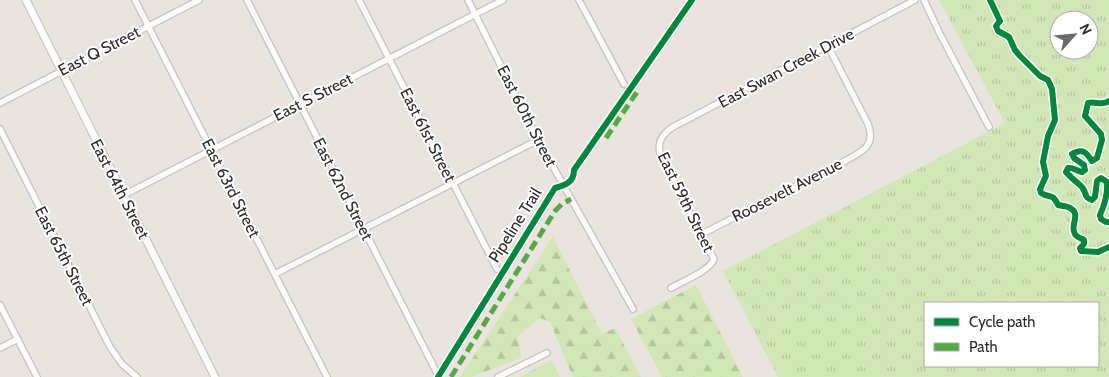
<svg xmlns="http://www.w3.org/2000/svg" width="1109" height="377" viewBox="0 0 1109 377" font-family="Cabin,sans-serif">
<defs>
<pattern id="forest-firs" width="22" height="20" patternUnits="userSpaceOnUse" patternTransform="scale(1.25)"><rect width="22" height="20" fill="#d1e7b5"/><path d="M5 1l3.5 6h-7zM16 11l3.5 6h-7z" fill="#b4c69c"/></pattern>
<pattern id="park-tufts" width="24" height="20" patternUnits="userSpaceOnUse" patternTransform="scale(1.25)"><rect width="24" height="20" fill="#d1e7b5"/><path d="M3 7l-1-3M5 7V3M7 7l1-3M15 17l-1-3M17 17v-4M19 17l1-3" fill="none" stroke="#b4c69c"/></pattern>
</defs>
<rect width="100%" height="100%" fill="#eae4df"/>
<path fill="url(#forest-firs)" d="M553 237 602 334 615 328 641 377H573L550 322 540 318 518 336 521 358 471 377H460Z
M696 285 743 377H662L631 319Z"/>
<path fill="url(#park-tufts)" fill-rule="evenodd" d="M939 0H1109V377H778L723 271 1005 123ZM1059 20H1089V50H1059ZM925 303H1098V366H925Z
M551 360 560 377H520Z"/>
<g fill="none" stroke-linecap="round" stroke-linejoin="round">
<defs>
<path id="minor" d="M135 0 327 377
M247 0 439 377
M359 0 497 269
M468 0 538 140 633 309
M579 0 624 84
M924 0 940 34 989 127
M0 103 199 0
M0 129 110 347 122 364 137 377
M124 195 503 0
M702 234 845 161C863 151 876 146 868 124L828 46
M275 274 538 140
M671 288C681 282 710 271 714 259L661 157C656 143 662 134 673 127L915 0
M0 305 37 377
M0 348 18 339
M498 377 547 353"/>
<path id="tertiary" d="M26 0 215 377"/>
</defs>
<use href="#minor" stroke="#c3c1c1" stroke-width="8"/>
<use href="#tertiary" stroke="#c3c1c1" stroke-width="9"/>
<use href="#minor" stroke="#fcfbfa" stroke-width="5.5"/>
<use href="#tertiary" stroke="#fcfbfa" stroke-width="7"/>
<path stroke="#53ab44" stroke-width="5" stroke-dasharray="10 5" stroke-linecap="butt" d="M606 138 639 89
M451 377 555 211 562 204 571 199"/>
<defs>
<path id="cycleway" d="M990 0 1000 21 996 26 998 31 1009 37 1015 50 1020 56 1040 76 1048 80 1052 89 1055 120 1048 136 1043 162 1046 176 1040 189 1041 193C1050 199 1052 192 1058 205 1062 206 1067 206 1070 208 1082 214 1069 226 1075 234 1076 237 1081 238 1084 240V244L1080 248 1081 251 1098 252 1109 247
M1109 101C1103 106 1095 101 1088 103L1085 116 1101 134 1102 140 1097 158 1092 161C1086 152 1083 148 1072 154L1074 158 1084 165 1085 170 1082 172C1077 171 1073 167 1068 168L1066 172C1071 178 1077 182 1082 187 1087 193 1084 198 1092 200L1095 197 1097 181 1101 178 1107 182C1108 194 1105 204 1100 215L1101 219 1106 222H1109
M438 377 555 188C566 185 574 182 574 170L692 0"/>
</defs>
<use href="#cycleway" stroke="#fff" stroke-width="9"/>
<use href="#cycleway" stroke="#00873e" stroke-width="6"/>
</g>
<g text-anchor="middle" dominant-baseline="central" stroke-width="4" stroke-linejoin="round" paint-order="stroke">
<g font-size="16" fill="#2a2a2a" stroke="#fff">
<text transform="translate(99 51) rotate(-27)">East Q Street</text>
<text transform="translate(786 68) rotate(-28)">East Swan Creek Drive</text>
<text transform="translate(313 97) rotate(-27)">East S Street</text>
<text transform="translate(527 116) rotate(63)">East 60th Street</text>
<text transform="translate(428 135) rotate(63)">East 61st Street</text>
<text transform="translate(231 188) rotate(63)">East 63rd Street</text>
<text transform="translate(120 189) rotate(63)">East 64th Street</text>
<text transform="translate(343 189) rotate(63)">East 62nd Street</text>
<text transform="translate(787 190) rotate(-27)">Roosevelt Avenue</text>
<text transform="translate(686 202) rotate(64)">East 59th Street</text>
<text transform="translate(515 225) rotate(-58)">Pipeline Trail</text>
<text transform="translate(64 256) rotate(63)">East 65th Street</text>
</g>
</g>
<rect x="924" y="302" width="175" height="65" fill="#ffffff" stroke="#aaaaaa"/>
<rect x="934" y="318" width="25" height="8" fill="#00873e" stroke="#aaaaaa"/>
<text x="969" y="327" font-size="15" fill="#2a2a2a">Cycle path</text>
<rect x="934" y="343" width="25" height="8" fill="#53ab44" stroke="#aaaaaa"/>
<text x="969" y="352" font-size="15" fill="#2a2a2a">Path</text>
<g transform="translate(1074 35) rotate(63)"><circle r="24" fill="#ffffff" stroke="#aaaaaa"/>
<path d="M0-4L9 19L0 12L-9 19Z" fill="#6d6b69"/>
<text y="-8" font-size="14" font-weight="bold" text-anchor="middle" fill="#2a2a2a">N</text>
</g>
</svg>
